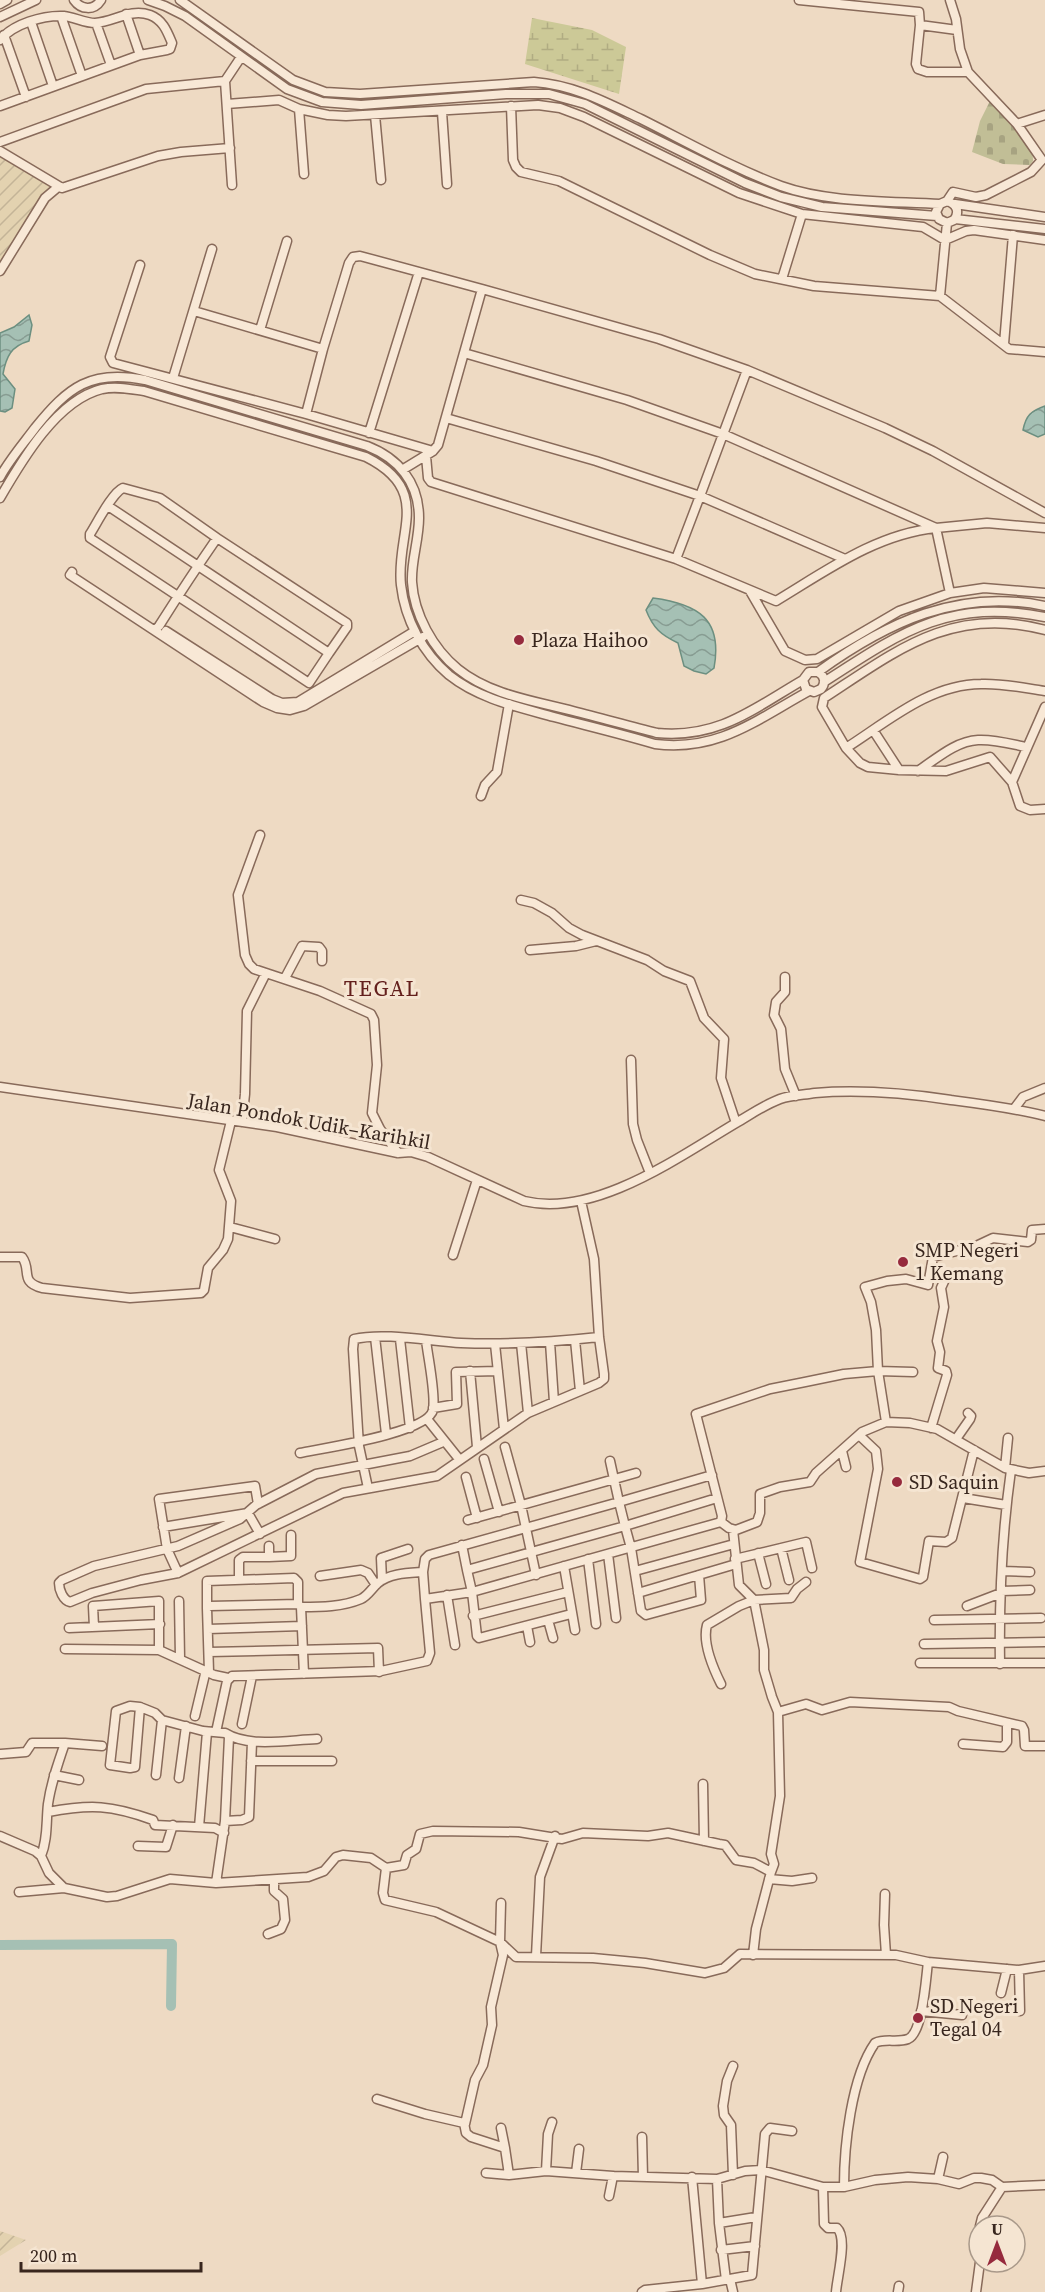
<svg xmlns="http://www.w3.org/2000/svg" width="1045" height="2292" viewBox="0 0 1045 2292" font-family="'Source Serif 4',serif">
<defs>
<pattern id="farmland-furrows" width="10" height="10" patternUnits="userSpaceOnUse" patternTransform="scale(1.5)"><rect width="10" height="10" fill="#e3d2b0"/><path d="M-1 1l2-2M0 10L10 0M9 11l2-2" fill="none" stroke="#c4b497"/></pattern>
<pattern id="wetland-marsh" width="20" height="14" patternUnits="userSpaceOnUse" patternTransform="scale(1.5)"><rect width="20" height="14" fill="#ccc997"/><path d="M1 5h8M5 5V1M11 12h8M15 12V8" fill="none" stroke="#b0ac82"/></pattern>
<pattern id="cemetery-stones" width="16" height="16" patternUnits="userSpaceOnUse" patternTransform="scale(1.5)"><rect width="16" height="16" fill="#c1be96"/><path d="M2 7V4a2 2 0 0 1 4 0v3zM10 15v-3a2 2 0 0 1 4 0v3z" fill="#a7a381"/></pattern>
<pattern id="water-waves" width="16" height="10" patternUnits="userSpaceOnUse" patternTransform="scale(1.5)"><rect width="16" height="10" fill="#a5c0b4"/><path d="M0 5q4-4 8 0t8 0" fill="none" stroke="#879c92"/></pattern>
</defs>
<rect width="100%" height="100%" fill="#eedac3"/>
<path fill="url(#farmland-furrows)" d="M0 154 50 187 0 267Z
M0 2231 26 2240 0 2256Z"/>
<path fill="url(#wetland-marsh)" d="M532 18 592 30 626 47 619 94 525 64Z"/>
<path fill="url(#cemetery-stones)" d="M991 99C1006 116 1034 138 1033 161L1030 165 1003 164 972 152 980 121Z"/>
<path fill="url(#water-waves)" stroke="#6c8f80" stroke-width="1.5" d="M29 315 32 325 29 341C11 346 6 357 3 374L15 389 12 408 5 412 0 411V333L14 327Z
M1045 406V434L1038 437 1023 430C1026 415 1031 411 1045 406Z
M653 598C698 604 723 619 714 668L706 674 694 671 684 666 678 643C661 635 653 628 646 610Z"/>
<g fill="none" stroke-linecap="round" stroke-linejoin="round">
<path stroke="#a5c0b4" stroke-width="10" d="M0 1945 172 1944 171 2006"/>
<defs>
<path id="minor" d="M74 0C81 10 94 11 101 0
M148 0 165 6 185 16 287 89 322 102 361 105 506 94H549L585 104 745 183 781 197 822 207 937 216
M180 0 293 80 325 92 360 94 534 82C574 85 605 102 641 119 687 142 733 168 781 186 828 203 890 201 940 204L947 201C957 204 960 212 954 220L947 223 939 219 936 212 940 204
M799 0 919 12 920 25 916 64 918 69 927 72H968
M0 4 7 0
M126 14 140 55
M61 16 82 76
M0 17 36 0
M31 22 53 86
M96 23 111 65
M920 25 957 30
M4 35 26 97
M0 40C13 24 43 15 64 16 74 17 85 23 95 23 114 22 130 8 150 15 163 20 167 31 172 43L170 49 167 50 140 55 0 106
M227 104 279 100 299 109 328 115 346 116 538 105 560 108 584 117 739 193 802 214 782 279
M511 106 513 160 516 167 521 172 559 181 710 255 755 274 814 286 940 296 1009 349 1045 352
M299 109 304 174
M442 112 447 184
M375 115 381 180
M1017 124 1045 115
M0 142 146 89 225 81
M0 151 62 188 158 156 181 152 230 148
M232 185 225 81 241 57
M947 201 953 192 976 197 986 195 1031 172 1042 160 1017 124 968 72 960 49 956 19 950 0
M955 204 1045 217
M802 214 923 227 945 240 966 231 974 230 1045 240
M955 219 1045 229
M140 265 110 357 113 363 306 414 433 451
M0 271 45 198 58 187
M940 296 947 223
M194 311 323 349
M260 330 287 241
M1004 344 1013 235
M173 378 212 249
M306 414 323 349 349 263 353 257 360 256 482 289
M446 418 596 461 700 496 747 370
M369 433 419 272
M426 456 428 478 431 482 676 559 776 601C826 571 876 534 936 528L723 434 627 400 464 353
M402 470 433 451 438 445 482 289 659 339 747 370 885 428 933 451 1045 513
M0 477C10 459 23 444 35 428 68 387 91 369 145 380L367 446C398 458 419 482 419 518 419 540 411 561 412 582 414 614 433 649 458 669 490 695 535 701 573 711 601 718 629 726 657 733 718 739 753 709 803 680L809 672H818C825 676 826 683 821 689L814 692 806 689 803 680
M0 498C22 460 57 400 102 389 116 386 130 389 144 391L366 457C434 491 395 533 401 585 405 620 423 653 449 675 479 699 518 707 554 717 588 726 622 734 655 744 718 752 756 720 809 691
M108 506 329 653 309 683 306 681 90 538V534C97 523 112 493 123 488L160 498 217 538C197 567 178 596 159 626L155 630
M217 538 347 623V627L329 653
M676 559 700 496 845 559
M72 572 70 575 263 702 277 708 290 710 304 706 423 637
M750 591 785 651 805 660 817 659 899 611 950 593 936 528 987 523 1045 528
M950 593 984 588 1045 593
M1045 630C952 605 896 651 824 698L822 707 846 748 860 763 868 767 899 770 946 771 990 757 1012 782 1020 806 1030 810 1045 809
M166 631 272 699 282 703 298 702 415 631
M818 672C887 622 959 588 1045 606
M824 682C901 632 949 598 1045 617
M873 730 899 770
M846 748C887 722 930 684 981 684 1002 683 1024 688 1045 691
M918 771C936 759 956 741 978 740 994 739 1011 744 1026 747
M1012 782 1045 707
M481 796 485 785 497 772 509 704
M260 835 238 895 245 955 249 964 254 969 320 991 371 1014 374 1020 377 1065 372 1113 380 1129 398 1153
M521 900 534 903 552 913 569 928 582 935 647 960 664 971 690 981 704 1018 724 1039 721 1078 736 1123
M530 950 576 946 596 941
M785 977V992L776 1002 774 1015 781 1029 785 1069 796 1096
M285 978 302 946 319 947 322 951V961
M631 1060 633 1124 637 1140 650 1173
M0 1087 277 1127 398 1153 411 1152 428 1157 524 1201C594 1218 677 1158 736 1123 750 1115 764 1105 780 1099 791 1095 803 1095 815 1093 862 1089 905 1093 951 1100 982 1104 1014 1108 1045 1116
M1014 1109 1023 1097 1045 1088
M242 1122 245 1094 247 1011 266 973
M230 1227 275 1239
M453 1255 477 1180
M0 1257H22C32 1270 19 1282 42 1288L130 1298 201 1293 204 1290 208 1268 223 1250 228 1239 231 1201 219 1170 231 1121
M375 1337 386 1434
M400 1339 410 1428
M575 1340 580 1391
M550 1342 554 1402
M521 1343 528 1413
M495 1344 504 1429
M470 1371 477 1447
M433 1408 457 1404 456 1372 498 1371
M427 1419 459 1459
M886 1422 878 1371 876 1330 871 1302 865 1287 887 1281 906 1279 928 1285 933 1257 976 1246 993 1238 1028 1242 1031 1240 1032 1230 1045 1229
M931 1428 947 1375 946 1371 938 1368 940 1352 937 1341 944 1307 941 1288 946 1277
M859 1435 876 1451 878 1469 860 1562 920 1579 923 1577 929 1541 946 1542 952 1538 974 1450
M956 1439 970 1419 971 1416 968 1413
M443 1442 410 1456 316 1474 256 1505 240 1519 178 1546 94 1566 62 1580 59 1583C59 1590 63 1600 70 1602L92 1593 141 1580 178 1573 343 1493 437 1476 528 1413 599 1383 604 1379V1374L599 1337 594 1259 581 1201
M505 1447 521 1505 536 1575
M842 1451 846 1467
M300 1453C324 1448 428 1433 433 1410 436 1394 428 1358 426 1340
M484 1459 499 1512
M610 1461 619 1502 712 1475
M1005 1468 1008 1438
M466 1477 477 1518
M368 1488 359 1446 353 1349 354 1339C384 1332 429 1341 461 1343 507 1345 553 1342 599 1337
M963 1498 1006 1505
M468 1520 636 1473
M721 1522 729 1528 736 1530 757 1522 760 1513V1494L780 1487 810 1482 816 1473 862 1432 886 1422 910 1423 937 1429 1005 1468 1029 1473 1045 1471
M163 1527 248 1513 260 1534
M733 1530 739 1585 754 1600 764 1650V1670L772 1697 778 1712 780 1796 771 1854 774 1864 771 1872
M462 1545 467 1570
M781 1548 789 1580
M758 1553 766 1584
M608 1554 616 1618
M269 1557 291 1556V1535
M588 1559 596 1624
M735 1559 806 1542 812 1568
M564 1566 575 1630
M635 1571 734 1544
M1002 1571 1030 1572
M423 1572 425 1599
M178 1573 167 1549 159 1499 255 1486 258 1504
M699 1575 701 1600 646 1615 641 1611 631 1548 625 1526 717 1498
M320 1576 361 1570 368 1573 376 1585
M239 1580V1560L243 1557H269V1546
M382 1580 381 1558 408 1549
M1001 1591 1030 1590
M638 1593 736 1564
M447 1595 455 1645
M179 1601 180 1658
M967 1606 1001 1593
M301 1607 304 1674
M207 1608V1581L294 1578 298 1582V1604L301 1607C321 1607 342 1607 361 1599 368 1596 372 1588 378 1583 390 1573 409 1573 423 1572L425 1559 429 1555 619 1502 625 1526 467 1570 472 1592 721 1522 722 1516 696 1414 770 1389 805 1382 844 1374 878 1371 913 1372
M473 1616 568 1592
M548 1620 553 1638
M934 1620 1041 1618
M527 1626 530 1642
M94 1627 93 1606 159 1601V1650
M69 1628 160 1624
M208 1629 302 1626
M924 1644 1045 1642
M65 1649 159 1650 214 1675 228 1678
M209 1652 378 1648 379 1672
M920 1663H1045
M1000 1664C999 1599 1002 1534 1011 1470
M209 1672 207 1608 210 1606 298 1604
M721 1684C713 1668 702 1643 707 1625L739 1606 754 1600 791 1598 797 1589 806 1582
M140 1707 135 1767 130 1768 110 1765 116 1711 130 1706 140 1707 155 1713 162 1720 203 1731 225 1733C249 1748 288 1740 317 1739
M778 1712 806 1704 822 1710 850 1702 949 1707 958 1711 1022 1726 1024 1730 1025 1746H1045
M195 1716 206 1670
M242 1724 252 1676
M216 1732 227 1681 232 1676 381 1671 427 1661 430 1653 425 1599 472 1592 477 1636 479 1638 571 1614
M65 1743 102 1746
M963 1744 1003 1747 1007 1742V1723
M1 1754 26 1752 32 1743H65C58 1763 51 1783 48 1804 46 1821 48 1839 41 1856
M251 1761H332
M54 1775 79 1780
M156 1775 162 1720
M179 1778 186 1726
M703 1784 704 1841
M48 1812C91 1804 111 1805 153 1820L155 1825 215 1828 224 1833
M225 1821 242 1820 249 1817 252 1742
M199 1827 207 1732
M0 1836 35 1851 41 1856 49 1873 64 1888 107 1897 117 1896 170 1879 216 1883 308 1877 324 1871 336 1857 343 1855 371 1858 386 1868
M138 1846 166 1847 173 1825
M386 1868 383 1893 385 1900 436 1912 500 1942 516 1957 593 1958 645 1963 705 1973 724 1968 740 1954 896 1955 928 1962
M386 1868 404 1865 407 1855 416 1849 420 1834 433 1831 519 1832 562 1839 583 1833 648 1836 668 1833 719 1844 725 1845 736 1860 754 1863 771 1872 756 1929 753 1955
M769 1879 792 1881 812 1878
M216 1883 225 1821 229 1737
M19 1892 64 1888
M885 1894 884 1925 886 1955
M268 1934 281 1929 285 1920 283 1899 274 1891V1880
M536 1956 540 1877 555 1836
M1019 1970 1020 2011
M1001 1993 1007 1969
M921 2011 962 2015
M377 2099 425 2114 464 2123 466 2133 471 2137 505 2148 509 2175
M465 2124 475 2080 483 2065 492 2025 491 2007 503 1955 500 1942 501 1903
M501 2128 505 2148
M642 2137 643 2177
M546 2171 548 2134 552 2122
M486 2173 509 2175 546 2171 613 2176 717 2179 745 2171 761 2170 823 2187H844
M576 2173 579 2149
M733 2175 731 2125 724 2115 723 2106 727 2081 733 2066
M692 2177 702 2284
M717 2179 719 2223 726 2280
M938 2179 943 2157
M823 2187 824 2224 828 2228H837C848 2238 837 2277 836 2292
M1002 2187 1045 2185
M609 2196 613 2176
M719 2223 756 2217
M980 2226 982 2218 1002 2187 992 2180 981 2178H974L959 2184 938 2179 908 2177 875 2180 844 2187C844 2147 851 2077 875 2043 885 2038 897 2043 908 2039 923 2033 926 1977 928 1962L1019 1970 1045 1966
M721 2250 755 2246
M730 2279 733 2292
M642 2292 645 2290 702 2284 752 2275 765 2134 770 2128 792 2131
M898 2292 899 2286
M976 2292 980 2262"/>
</defs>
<use href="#minor" stroke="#886a5a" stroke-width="11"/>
<use href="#minor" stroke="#f8e8d6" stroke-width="8"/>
</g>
<g fill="#962a3d" stroke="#f5e5d2" stroke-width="2">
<circle cx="519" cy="640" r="6"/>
<circle cx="903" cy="1262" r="6"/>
<circle cx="897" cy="1482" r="6"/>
<circle cx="918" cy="2018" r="6"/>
</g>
<g text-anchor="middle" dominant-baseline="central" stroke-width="6" stroke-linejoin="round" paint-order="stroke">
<g font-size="20" fill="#38261e" stroke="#f5e5d2" text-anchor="start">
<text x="531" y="640">Plaza Haihoo</text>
<text x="915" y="1250">SMP Negeri<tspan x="915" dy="23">1 Kemang</tspan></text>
<text x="909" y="1482">SD Saquin</text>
<text x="930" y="2006">SD Negeri<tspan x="930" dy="23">Tegal 04</tspan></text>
</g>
<g font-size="20" fill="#38261e" stroke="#f5e5d2">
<text transform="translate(309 1121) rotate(10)">Jalan Pondok Udik–Karihkil</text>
</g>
<g font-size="22" letter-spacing="1.5" fill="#64201d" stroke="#f5e5d2">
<text x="382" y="988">TEGAL</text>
</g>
</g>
<g transform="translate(997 2244)"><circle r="28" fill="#f5e5d2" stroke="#a9998a" stroke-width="1.5"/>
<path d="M0-4.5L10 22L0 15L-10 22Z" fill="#962a3d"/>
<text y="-9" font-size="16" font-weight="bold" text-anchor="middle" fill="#38261e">U</text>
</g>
<path d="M21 2262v9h180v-9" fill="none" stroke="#38261e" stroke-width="3"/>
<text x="30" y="2262" font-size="18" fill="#38261e" stroke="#f5e5d2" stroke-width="4.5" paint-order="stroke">200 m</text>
</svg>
